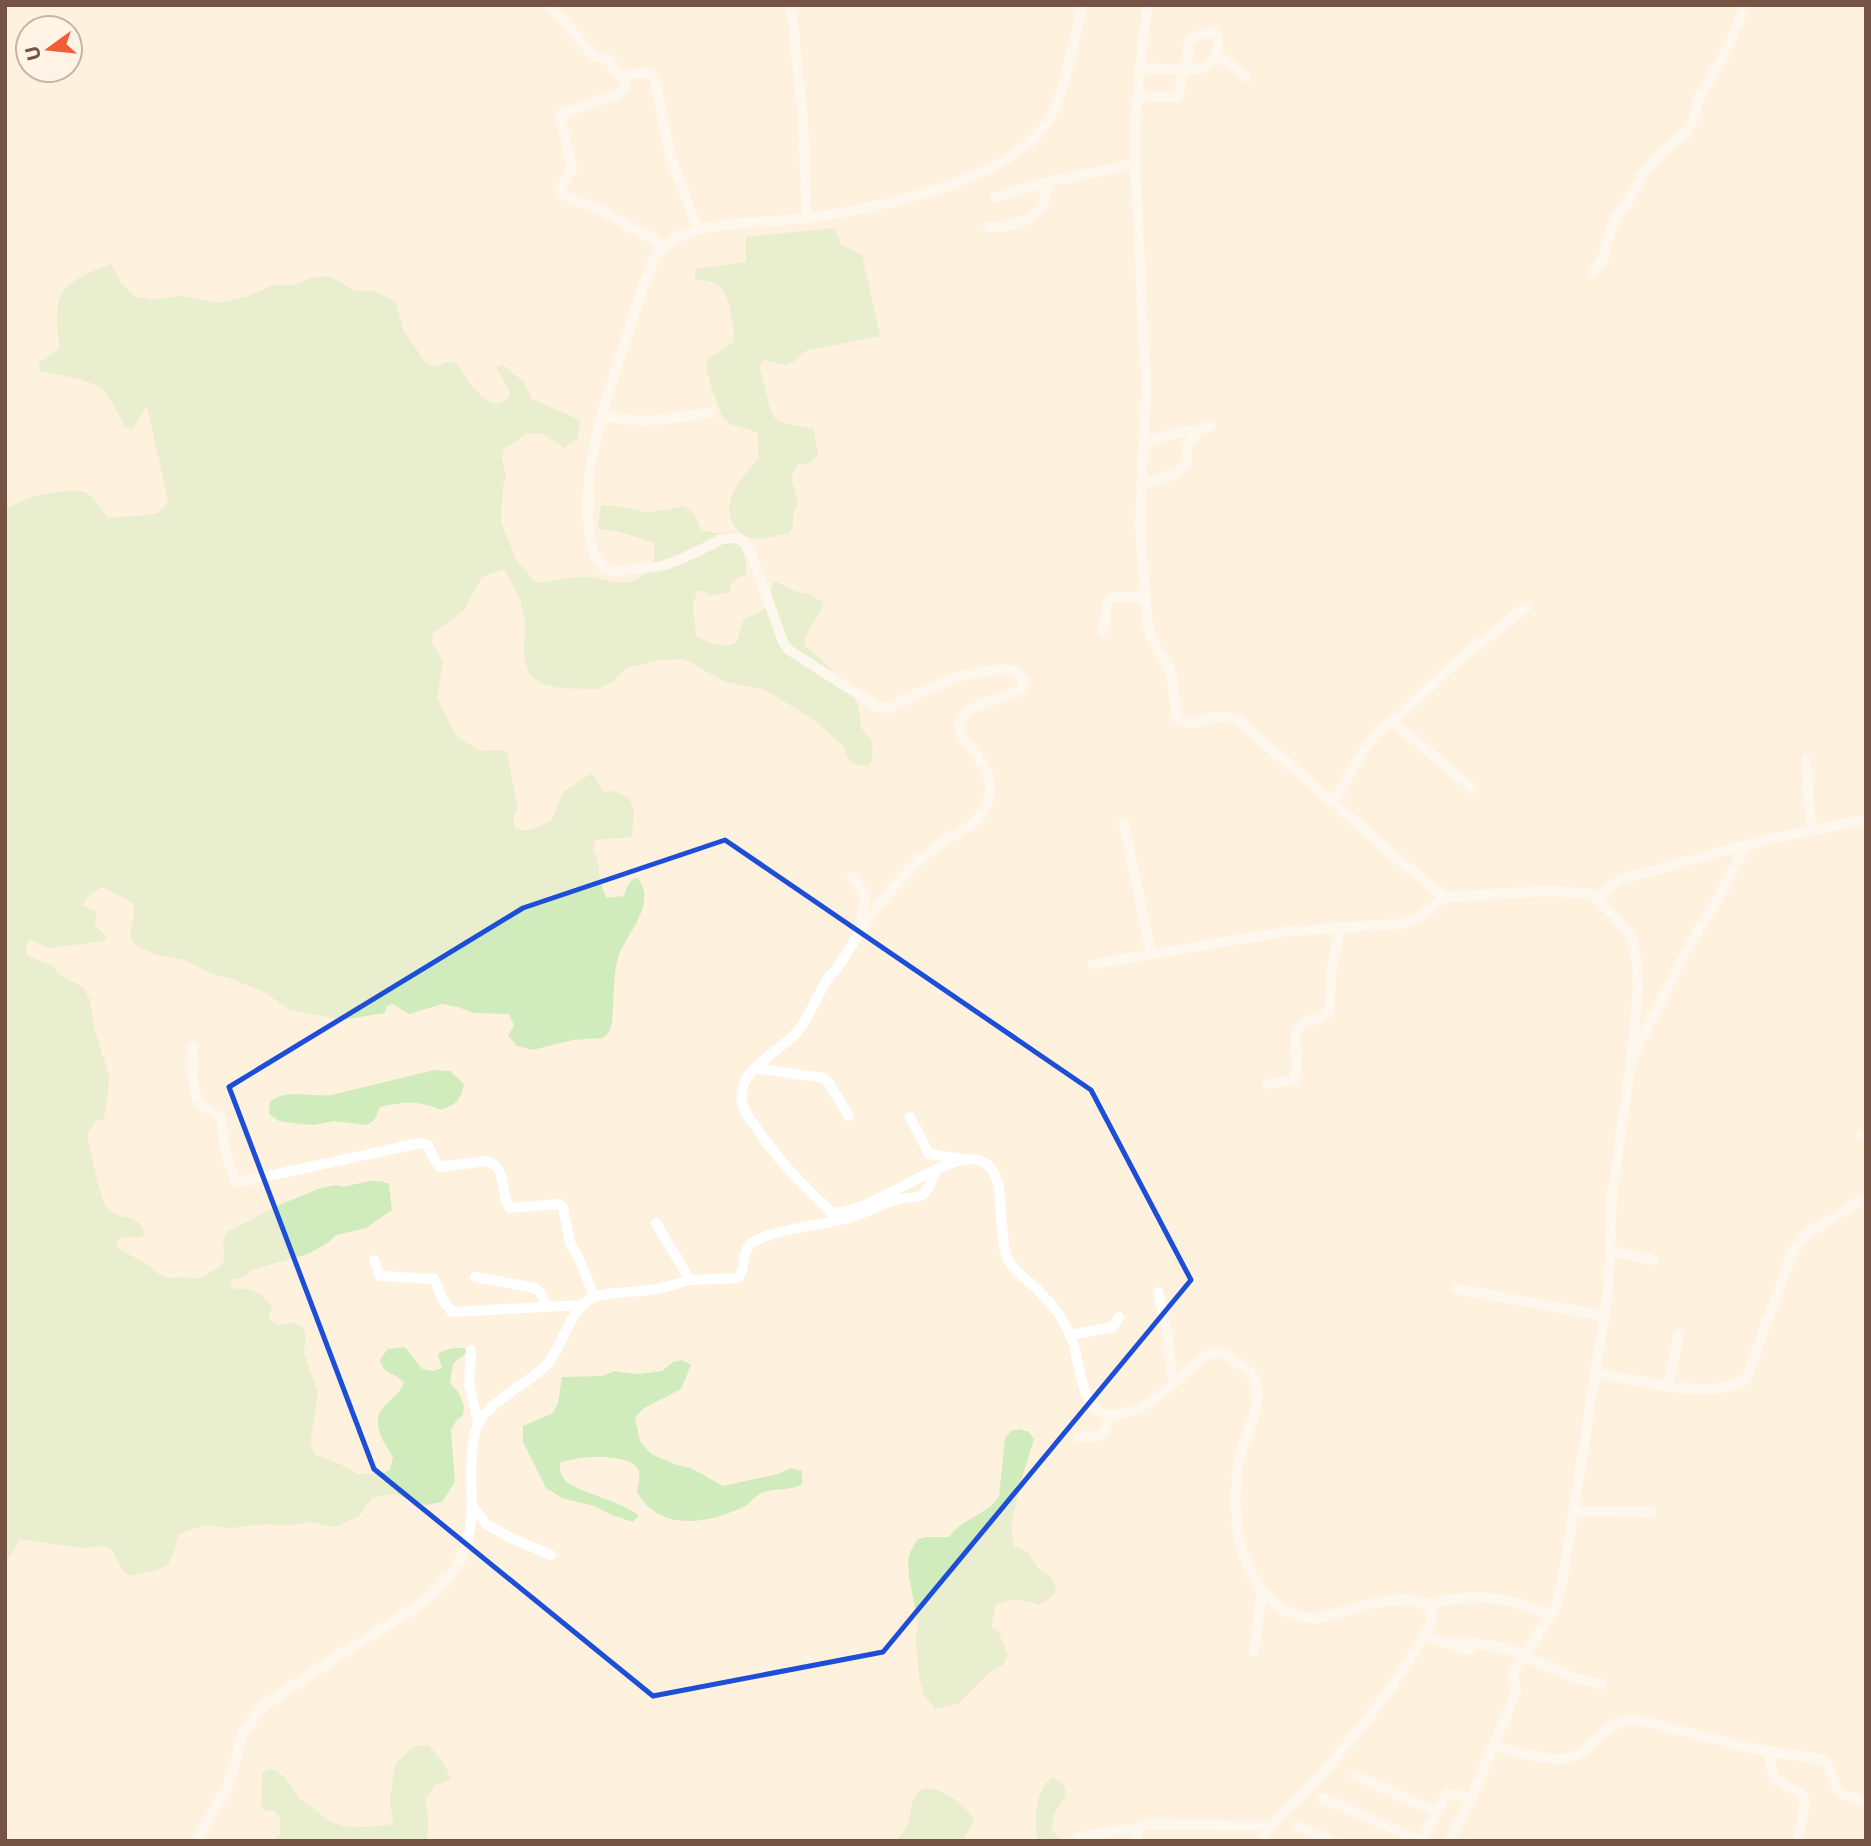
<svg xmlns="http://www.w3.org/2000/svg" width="1871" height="1846" viewBox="0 0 1871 1846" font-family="Commissioner,sans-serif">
<rect width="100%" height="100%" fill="#fef1de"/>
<path fill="#d1ecbc" d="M834 228 842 245 862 255 880 336 805 351 795 361 787 365 764 360 759 367C763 377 770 415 776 419 786 425 802 426 814 429L818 455 810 463 797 465 791 478 798 503 793 515V525L789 533C781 534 770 538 762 539 736 540 722 516 733 493 739 479 750 470 759 457L757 432 730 424 723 418 712 390 706 366 709 358 734 342C733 325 732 295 716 284 710 280 702 281 695 278L696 269 746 262V237Z
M111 264 120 281 135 298 143 297 149 300 183 296 220 303 249 296 273 285H294L311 278 330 276 355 291H373L389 298 396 303 403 329 425 362 432 366 440 365 447 361 456 363C468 379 489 419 510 396L508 388 496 367 503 365 524 382 532 399 580 420 578 438 564 448 543 434 527 433 503 450 502 458 506 477 503 486 501 522 517 562 537 583C552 581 568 577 582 577 611 576 633 597 652 563 656 555 656 550 653 542L616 531 598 529 601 505 624 507 648 513 684 506 694 513 701 530 716 533 735 532 746 561V574C737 578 730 581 730 592L710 596 706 591H698L693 603 696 636C709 643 722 649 736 643L744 619 774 605 770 591 775 581 794 591 811 595 822 602 823 606 805 638V646C829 666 864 692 860 726L873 743 871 762 867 766 856 765 847 757 843 745 810 717 763 689 726 682 684 659 659 660 626 668 614 681 597 689 559 688 541 684 530 675 524 658 525 621 520 599 504 569 482 577 463 611 433 633 432 643 443 661 437 698 457 737 480 751 500 750 507 753 518 809 515 812 513 821 516 828C528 834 541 825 552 820L563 792 589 775 593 774 604 792 613 791 629 798 634 811 632 837 596 840 593 850C602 865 597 881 607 898L624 896C627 888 628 879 638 878 658 905 626 933 618 958 613 974 614 1005 612 1023L609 1032 603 1038 573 1040 532 1050 517 1046 508 1036 514 1025 509 1014 473 1013 458 1007 442 1004 409 1014 393 1004 387 1006 385 1013 342 1020 290 1010 264 992 230 978 213 974 184 960 157 955 139 947 133 942 130 932 134 914 133 903 102 887 89 895 82 905 96 911 95 925 107 938 103 941 51 948 29 940 26 944 27 956 51 965 60 975 83 987 90 1000 94 1028 109 1075 106 1111 103 1119 95 1122 87 1135C91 1151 99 1194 106 1206 117 1224 137 1209 145 1234L141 1237 119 1238 116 1247C126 1253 136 1258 146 1264 153 1268 157 1275 165 1277 176 1280 185 1275 199 1279L220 1267 225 1259 223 1242 227 1232 277 1206 318 1189 335 1185 343 1187 369 1181H381L389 1184 392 1210 366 1228 336 1235 329 1242 308 1254 251 1270 244 1277 232 1280 230 1284 232 1289C250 1287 261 1292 272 1306L269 1319 279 1325C292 1322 298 1321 306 1333L304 1352 318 1393 310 1444 316 1455 340 1464 358 1474 383 1473 390 1470 393 1456C384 1445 371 1422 382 1409 390 1399 399 1395 404 1383 396 1372 382 1375 380 1359L388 1349 405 1347 422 1369 433 1371 442 1368 438 1356 440 1352 452 1348H464L467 1352 453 1364 450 1383 459 1393 464 1406 463 1415 456 1421 451 1430 455 1482 442 1502 426 1505 394 1494 373 1497 359 1516 336 1527 310 1522 286 1526 269 1524 231 1528 205 1525 179 1534C168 1573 170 1566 131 1576L124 1572 111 1549 103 1546 83 1548 20 1539 12 1554 5 1559V510C19 498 68 486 85 492 94 496 101 510 107 517 113 518 152 515 157 513 163 510 165 505 168 500L147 407C140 413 139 421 133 428H125C119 416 112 399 103 390 91 379 57 375 40 371L39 363 60 348C57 332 53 301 66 288 77 276 97 270 111 264Z
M434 1070 450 1071 464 1084C461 1100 456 1105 441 1110 416 1100 406 1102 380 1107L375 1119 367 1125 334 1121 314 1125 301 1124 279 1121 269 1114 270 1102C286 1088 311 1097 331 1095Z
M682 1360 691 1365 681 1389 644 1408 635 1418 640 1441 651 1454 677 1465 691 1468 723 1486 778 1474 790 1468 802 1471V1484C789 1492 773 1487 760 1494 754 1497 750 1504 743 1507 707 1524 659 1532 637 1492 638 1485 641 1476 638 1469 628 1452 575 1456 560 1463 560 1469 560 1474 564 1479 572 1491 623 1501 639 1516L633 1522 612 1515 594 1506 562 1498 546 1488 523 1442V1426L553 1413 558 1403 562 1377 603 1376 614 1371 638 1374 662 1371 673 1362Z
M1020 1429 1029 1432 1034 1439 1021 1481 1011 1526 1014 1547C1034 1551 1028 1558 1040 1569 1048 1575 1052 1577 1056 1586L1054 1595 1039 1605C1023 1600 1011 1597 996 1605L991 1626 998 1631 1008 1655 1003 1665 991 1671 958 1704 935 1709 924 1695 919 1677 916 1639 918 1623 909 1577 908 1561 910 1552 917 1540 925 1537H949C962 1518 987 1516 999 1496L1005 1438 1011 1431Z
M429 1745 445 1765 451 1780 435 1785 425 1800 428 1817 427 1841H273L280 1834V1817L275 1811H266L261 1805 262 1773 269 1769 277 1771 285 1778 301 1800 315 1809 328 1821 344 1826 369 1827 393 1824 390 1799 395 1765 412 1747Z
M1053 1777 1062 1782C1072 1800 1060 1800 1054 1815 1052 1819 1052 1824 1051 1828L1057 1836 1065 1841H1037C1036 1820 1033 1790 1053 1777Z
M926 1788C944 1789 967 1805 974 1821L962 1841H894C922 1822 901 1796 926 1788Z"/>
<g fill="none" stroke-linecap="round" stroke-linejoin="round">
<path stroke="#fff" stroke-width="10" d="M549 5 594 56C611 59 610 59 617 74L648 73 654 76 670 156 698 230
M791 5 803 121 807 219
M1082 5C1076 36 1064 96 1048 121 1005 187 850 215 777 221 742 224 694 222 665 245 649 259 637 306 630 327 616 369 601 410 593 454 588 478 580 557 607 569 615 572 625 570 633 569 643 568 655 568 665 565 684 559 704 548 722 539 735 536 743 539 750 550L783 642 789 650 878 707 888 708C927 689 971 665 1016 671L1024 680 1022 688C1006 700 972 702 961 718 945 742 1017 766 979 817 970 829 956 833 944 841 933 849 921 858 911 868 898 882 884 897 873 912 861 928 852 946 841 962 836 969 830 975 825 983 815 999 809 1019 796 1033 778 1053 737 1069 742 1101 743 1111 751 1120 757 1129 778 1160 803 1186 831 1212 872 1216 949 1147 981 1161 992 1165 996 1176 999 1187 1001 1206 1001 1244 1008 1260 1014 1272 1029 1281 1038 1290 1052 1304 1063 1318 1071 1337 1081 1360 1079 1415 1112 1415 1160 1415 1194 1350 1218 1352 1224 1353 1231 1359 1236 1362 1244 1368 1251 1371 1255 1380 1264 1403 1245 1434 1240 1457 1231 1499 1234 1553 1261 1589 1275 1608 1296 1619 1320 1618 1342 1612 1433 1579 1432 1620 1402 1680 1356 1735 1312 1785 1296 1804 1272 1818 1262 1841
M1147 5 1135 118V164L1146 386 1140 525 1148 628 1151 638 1171 671 1177 717C1190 729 1202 719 1216 717 1225 716 1231 718 1239 721L1407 867 1445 897 1550 891 1590 894 1597 898 1618 920 1632 939 1637 962 1638 988 1631 1062 1612 1195 1608 1292 1564 1572 1556 1607 1512 1675 1516 1692 1493 1746
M1139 68 1183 70 1188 53 1189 41C1197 35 1204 32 1214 32L1218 39 1216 54
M627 75 624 87 617 94 560 115 572 168 560 189 563 195 598 209 650 237 663 247
M1137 96 1178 97 1183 70 1205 68 1216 54 1246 77
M995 197 1047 182 1135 164
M988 227C1008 227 1033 223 1043 204 1046 198 1046 189 1047 182
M1594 272 1604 257 1605 248 1616 216 1631 197 1641 176 1660 154 1686 133 1696 114 1697 101 1727 50 1745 5
M601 416 644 421 710 413
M1143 443 1171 434 1187 431 1194 432 1211 426
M1141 485 1176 473 1187 463 1186 447 1195 435 1194 432
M1102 631C1109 621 1102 607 1111 597H1144
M1392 721 1472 788
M1806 761 1811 830
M1334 802 1356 762 1376 733 1401 714 1450 667 1526 607
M1124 824 1151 954
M852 877 865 895 859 929
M1599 900 1609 887 1622 879 1747 845
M1093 964 1289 931 1401 924 1419 917 1445 897
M193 1047C191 1061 191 1091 200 1103 206 1110 216 1113 222 1120L224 1148 236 1183 420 1143 428 1145 435 1161 440 1167 487 1161C508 1168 500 1193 509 1208L559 1204 563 1207 570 1243 579 1258 594 1296
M1635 1053 1688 946 1718 899 1745 846 1764 840 1866 819
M755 1068 824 1078 828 1082 849 1116
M1267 1084 1294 1080C1301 1065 1292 1045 1297 1029 1306 1019 1321 1021 1329 1011L1331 975 1340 927
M910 1117 929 1154 963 1159
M1862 1135 1866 1137
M656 1223 690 1280 738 1278C746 1269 741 1253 751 1244 767 1230 822 1225 845 1219 863 1214 879 1205 896 1200 904 1197 916 1199 923 1195 929 1190 933 1177 936 1171
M1612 1251 1653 1260
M374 1260 380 1276 434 1279 443 1300 452 1312 582 1305
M475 1277 535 1288 541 1293 546 1306
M1457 1289 1605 1316
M1158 1292 1167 1330 1173 1384
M1071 1335 1113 1327 1119 1317
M471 1350 469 1384 478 1422
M1597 1373 1668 1387 1679 1334
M1668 1387C1694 1388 1724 1394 1746 1379L1792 1253 1806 1234 1866 1198
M1078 1437C1104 1436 1102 1440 1110 1415
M472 1505 486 1524 509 1537 551 1555
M1574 1511 1651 1512
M1427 1604C1469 1594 1513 1595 1550 1617
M1424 1636 1471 1650
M1449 1642H1471L1509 1649 1575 1678 1601 1684
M1254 1652 1262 1590
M1767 1751 1774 1778 1803 1796 1805 1805 1798 1841
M1355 1775 1436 1812
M1323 1798 1420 1841
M1297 1826 1331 1841
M1079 1837 1118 1830H1138
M196 1841 229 1784 242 1734 262 1707C294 1685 326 1663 359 1643 391 1622 433 1602 455 1569 483 1527 465 1483 474 1436 480 1403 527 1387 548 1363 564 1344 568 1311 592 1298 605 1291 634 1293 649 1290 663 1289 677 1283 690 1280
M1135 1841 1140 1827 1147 1824 1271 1826
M1421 1841 1447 1794 1458 1795 1471 1799
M1449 1841 1471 1799 1493 1746C1512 1750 1551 1763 1569 1758 1595 1750 1601 1722 1633 1719L1749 1748 1825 1760C1841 1786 1827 1795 1866 1801"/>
</g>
<path d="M0 0H1871V1846H0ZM725 840 1091 1090 1191 1280 883 1652 653 1696 374 1469 229 1087 523 908Z" fill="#fef1de" fill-opacity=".55" fill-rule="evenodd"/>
<path fill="none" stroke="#1d4ed8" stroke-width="5" stroke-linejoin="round" d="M725 840 1091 1090 1191 1280 883 1652 653 1696 374 1469 229 1087 523 908Z"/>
<rect width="1871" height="1846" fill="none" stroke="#755445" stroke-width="14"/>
<g transform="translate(49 49) rotate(255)"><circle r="33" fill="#fff4e6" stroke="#c8b4a6" stroke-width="2"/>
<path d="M0-5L12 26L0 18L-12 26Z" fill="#f25c39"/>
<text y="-10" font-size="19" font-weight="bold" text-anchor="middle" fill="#755445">U</text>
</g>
</svg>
